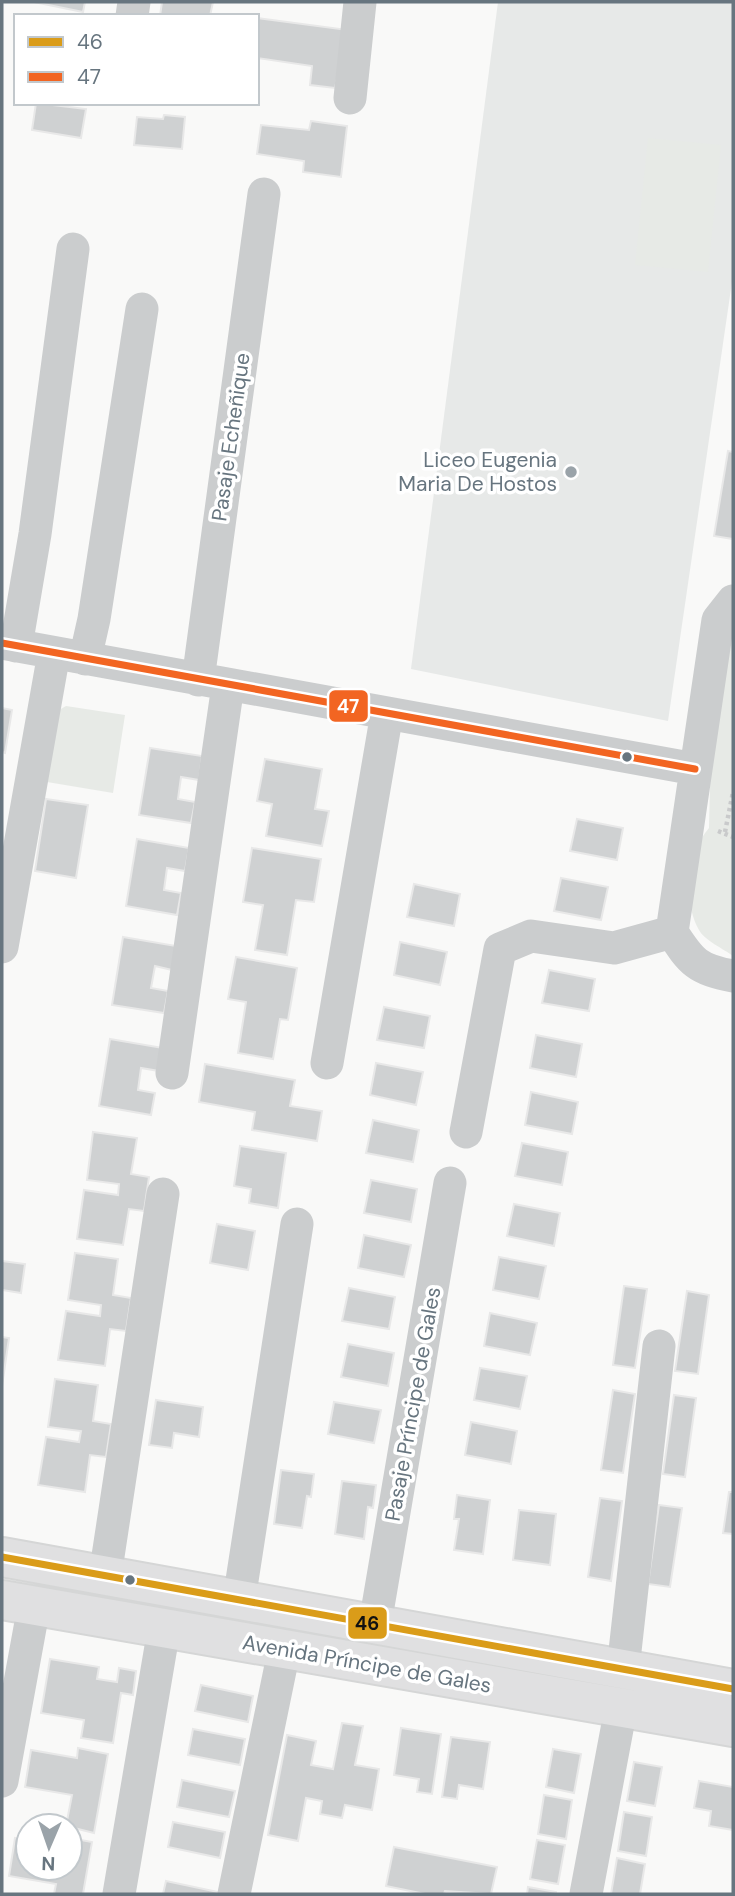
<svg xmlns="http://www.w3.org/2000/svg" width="735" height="1896" viewBox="0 0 735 1896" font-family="'DM Sans',sans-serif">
<rect width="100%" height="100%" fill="#f9f9f8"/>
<path fill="#e7e9e8" d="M498 2H733V275L668 721 411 669Z"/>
<path fill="#e7eae6" d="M648 138 721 145 708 272 635 265Z
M733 619V956C724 949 704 940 699 930 682 900 688 852 709 828L711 744Z
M66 706 125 715 113 793 41 781 54 713Z"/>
<path fill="#cfd1d2" stroke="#e8e8e8" stroke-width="2" d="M34 2H85L83 12Z
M162 2H213L210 16H160Z
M257 18 348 30 335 88 310 85 312 66 257 58Z
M36 103 86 109 81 138 32 130Z
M164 115 185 117 182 149 134 145 137 117 163 119Z
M311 121 347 126 341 177 303 172 304 161 257 154 261 125 309 130Z
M728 451 733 452V539L714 536Z
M2 708 12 710 5 753 2 752Z
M150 748 202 756 199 780 181 777 178 799 195 802 191 823 139 815Z
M265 759 322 769 315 809 329 811 322 846 266 836 272 804 257 801Z
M46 799 88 805 76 878 35 871Z
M577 819 623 828 617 860 570 851Z
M137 839 189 848 185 871 167 868 164 890 181 893 177 915 126 906Z
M252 848 321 859 314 902 296 900 287 955 255 950 263 905 243 902Z
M561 878 608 887 601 920 554 911Z
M414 884 460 894 454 926 407 917Z
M123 937 176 946 172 970 155 966 151 988 168 991 164 1013 112 1005Z
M400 942 447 952 440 985 394 975Z
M236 957 297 968 288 1020 280 1019 273 1059 238 1053 246 1002 228 999Z
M549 970 595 979 589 1011 542 1003Z
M384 1007 430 1016 424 1048 377 1040Z
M536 1035 582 1044 576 1077 530 1068Z
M110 1039 163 1048 159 1071 141 1068 138 1090 155 1093 151 1115 99 1106Z
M376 1063 423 1072 416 1105 370 1095Z
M205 1064 295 1080 290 1106 322 1111 317 1141 252 1130 255 1112 199 1102Z
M531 1092 578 1102 572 1134 525 1125Z
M373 1120 419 1130 413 1162 366 1153Z
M93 1132 137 1138 131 1174 149 1177 144 1211 129 1209 123 1245 77 1239 84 1190 118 1195 119 1184 87 1180Z
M522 1143 568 1152 562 1185 515 1176Z
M240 1146 286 1153 278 1208 249 1203 251 1189 234 1186Z
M371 1180 417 1189 411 1222 364 1213Z
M514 1204 560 1213 554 1246 507 1236Z
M217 1224 255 1231 248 1270 210 1263Z
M364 1235 411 1245 404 1277 358 1268Z
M75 1253 118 1259 113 1295 131 1298 126 1331 110 1329 105 1366 58 1360 66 1311 100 1316 101 1305 68 1300Z
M499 1257 546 1266 539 1299 493 1290Z
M2 1261 25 1264 21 1293 2 1290Z
M624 1286 647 1289 635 1368 613 1365Z
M349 1288 395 1297 389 1329 342 1321Z
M687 1291 709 1295 698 1374 675 1371Z
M490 1313 537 1323 530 1355 484 1346Z
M2 1337 9 1338 2 1386Z
M348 1344 394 1353 388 1386 341 1377Z
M480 1368 527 1376 520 1409 474 1400Z
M55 1379 98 1385 93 1421 111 1424 106 1457 90 1455 85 1492 38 1485 46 1437 79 1442 81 1431 48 1427Z
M613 1390 635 1394 623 1473 601 1470Z
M674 1395 696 1398 685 1477 663 1474Z
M156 1400 203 1407 199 1437 174 1433 172 1448 149 1445Z
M334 1402 381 1410 374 1443 328 1434Z
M471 1422 517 1431 511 1464 465 1455Z
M281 1470 314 1474 311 1497 307 1496 302 1528 274 1524Z
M342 1481 376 1485 373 1508 368 1507 364 1539 335 1534Z
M729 1492H733V1534L723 1533Z
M457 1495 490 1500 483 1554 454 1550 459 1519H454Z
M600 1498 622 1501 611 1581 588 1577Z
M659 1505 682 1508 670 1587 648 1584Z
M519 1510 556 1514 550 1565 513 1560Z
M50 1659 99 1667 97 1679 117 1682 119 1668 136 1671 133 1695 121 1693 113 1743 81 1738 84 1720 41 1713Z
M201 1685 253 1696 248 1722 195 1711Z
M342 1723 363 1726 355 1765 379 1769 372 1810 345 1805 342 1818 320 1814 322 1801 306 1798 298 1841 268 1835 287 1735 316 1741 311 1765 333 1769Z
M401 1728 441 1734 432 1794 417 1792 419 1779 394 1775Z
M193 1729 245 1739 240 1765 188 1755Z
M451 1737 490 1742 483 1789 459 1785 457 1799 442 1797Z
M78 1748 108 1754 94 1833 66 1826 72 1795 25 1787 31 1750 77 1758Z
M553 1749 581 1754 574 1793 546 1787Z
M634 1762 662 1767 655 1806 627 1801Z
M182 1780 235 1791 229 1817 177 1807Z
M699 1781 733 1787V1830L709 1826 711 1811 694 1808Z
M544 1795 572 1800 566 1839 538 1834Z
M624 1812 652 1817 646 1856 618 1851Z
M173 1822 225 1832 220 1858 168 1847Z
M15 1838 28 1841V1868H70V1838L92 1842 83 1894H54L56 1884 9 1876Z
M537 1840 565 1845 558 1884 530 1879Z
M394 1847 497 1867 491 1894 445 1891 444 1894H425L386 1886Z
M617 1858 645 1864 640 1894H611Z
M166 1881 218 1892V1894H163Z
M528 1887 556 1892V1894H527Z"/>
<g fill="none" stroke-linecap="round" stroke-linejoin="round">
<defs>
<path id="major" d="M2 1557 733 1689
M2 1600 733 1727"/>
</defs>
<use href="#major" stroke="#d5d6d6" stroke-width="42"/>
<path stroke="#c9cacb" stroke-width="4.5" stroke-dasharray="3.5 3.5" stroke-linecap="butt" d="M718 831 733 837
M725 832 733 792"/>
<path stroke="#cbcdce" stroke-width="33" d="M132 16 134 2
M350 98 360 2
M733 601 718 620 672 932C691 962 698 970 733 976
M2 643 695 769
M16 646 35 534 73 249
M85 659 94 619 142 309
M198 680 264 194
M2 947 54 653
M327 1063 387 713
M172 1073 228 685
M466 1132 500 949 531 936 614 948 672 932
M105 1576 163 1194
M239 1600 297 1224
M375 1624 450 1183
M623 1669 659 1346
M2 1781 34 1606
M119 1894 164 1629
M234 1894 284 1651
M586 1894 621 1708"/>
<use href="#major" stroke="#e0e0e1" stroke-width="38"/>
<defs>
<path id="bus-1" d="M2 1557 733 1689"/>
<path id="bus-2" d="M2 643 695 769"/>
</defs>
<use href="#bus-1" stroke="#fff" stroke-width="12"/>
<use href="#bus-2" stroke="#fff" stroke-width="12"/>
<use href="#bus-1" stroke="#da9c19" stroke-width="7"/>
<use href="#bus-2" stroke="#f26522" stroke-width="7"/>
</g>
<circle fill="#9aa3a9" stroke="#fff" stroke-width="2.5" cx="571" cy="472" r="7"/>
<g fill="#67757f" stroke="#fff" stroke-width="2.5">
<circle cx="627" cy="757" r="6"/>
<circle cx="130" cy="1580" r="6"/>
</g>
<g text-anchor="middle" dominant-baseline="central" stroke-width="7" stroke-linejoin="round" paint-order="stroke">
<g font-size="21" fill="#67757f" stroke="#fff">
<text transform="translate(231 437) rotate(-82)">Pasaje Echeñique</text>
<text transform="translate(413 1404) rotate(-80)">Pasaje Príncipe de Gales</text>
<text transform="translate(367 1664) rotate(10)">Avenida Príncipe de Gales</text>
</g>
<g font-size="21" fill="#67757f" stroke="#fff" text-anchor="end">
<text x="557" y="460">Liceo Eugenia<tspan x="557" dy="24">Maria De Hostos</tspan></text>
</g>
</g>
<g stroke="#fff" stroke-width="2.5">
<rect x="328" y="689" width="41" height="34" rx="7" fill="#f26522"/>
<rect x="347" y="1606" width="41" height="34" rx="7" fill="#da9c19"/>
</g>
<g font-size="19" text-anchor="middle" font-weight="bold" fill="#fff">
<text x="348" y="713">47</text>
</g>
<g font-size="19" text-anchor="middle" font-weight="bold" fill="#111">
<text x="367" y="1630">46</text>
</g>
<rect width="735" height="1896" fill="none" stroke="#67757f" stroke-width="7"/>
<rect x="14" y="14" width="245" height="91" fill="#ffffff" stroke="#c2c8cc" stroke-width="2"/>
<rect x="28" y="37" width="35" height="10" fill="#da9c19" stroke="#c2c8cc" stroke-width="2"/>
<text x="77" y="49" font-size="21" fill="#67757f">46</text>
<rect x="28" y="72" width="35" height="10" fill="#f26522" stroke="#c2c8cc" stroke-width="2"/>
<text x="77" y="84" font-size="21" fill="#67757f">47</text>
<g transform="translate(49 1847) rotate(182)"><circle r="33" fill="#ffffff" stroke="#c2c8cc" stroke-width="2"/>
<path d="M0-5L12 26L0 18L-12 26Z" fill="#9aa3a9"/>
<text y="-10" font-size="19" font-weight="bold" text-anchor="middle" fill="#67757f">N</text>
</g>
</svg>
